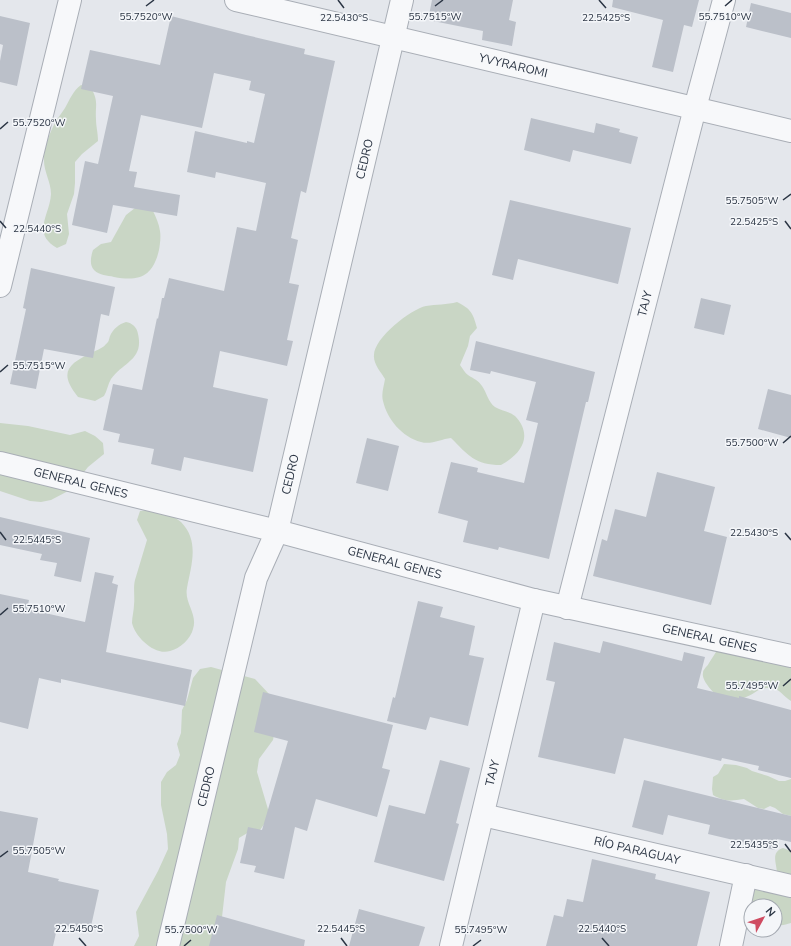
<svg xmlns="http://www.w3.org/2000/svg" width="791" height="946" viewBox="0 0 791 946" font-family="'Nunito Sans',sans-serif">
<rect width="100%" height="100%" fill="#e4e7ec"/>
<path fill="#c9d6c5" d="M81 85 91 88C99 102 95 105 96 119 96 127 98 132 98 141L82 154 75 162V183L74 194 67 214 69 234 66 244 57 248C31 233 50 215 51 194 51 182 44 172 44 161 43 150 50 132 55 123 58 117 62 113 65 108 70 99 73 91 81 85Z
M135 208 153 211C156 217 159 224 160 231 161 237 160 244 159 250 153 276 140 282 114 277 107 275 100 276 94 270 89 265 91 256 93 250L101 244 111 242 126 215Z
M457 302C471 309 473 313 477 328L470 336 468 346 460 365C463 369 465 373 468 375 474 379 478 380 482 386 487 393 488 402 495 407 501 411 509 411 515 416 534 436 521 454 501 465 475 465 468 455 451 438 441 439 431 445 421 442 402 437 387 419 383 401 381 394 384 386 385 379 381 372 373 364 374 355 374 338 411 309 426 306 436 304 447 305 457 302Z
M126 322C132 323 137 327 138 334 144 360 123 362 111 379 108 384 107 391 104 396L95 401 78 397C58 372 68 364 93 352 97 350 103 348 106 344 109 342 109 339 110 336 113 329 119 324 126 322Z
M0 423 28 426 70 435 85 431 95 436 103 443 104 454 88 467 70 490 51 500 41 502 30 501 0 491Z
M161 509C167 513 175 517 181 522 200 541 191 566 187 588 184 603 198 614 193 629 191 638 180 649 170 651 155 656 135 637 132 623 132 617 134 610 134 605 135 597 133 588 135 580 139 567 143 553 147 540L137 520 140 511Z
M737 631 791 654V701C784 697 779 688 771 688 757 687 757 693 746 697 739 700 726 702 719 697 714 694 701 680 703 673 703 669 707 667 709 663 715 654 721 644 726 635Z
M211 667 255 679 270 695 275 729 273 740 259 759 257 772 270 816 260 830 249 832 239 838 238 849 226 882 222 917 212 946H134L139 936 136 912 158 871 168 849 167 834 161 805V782L167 772 176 765 180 755 177 744 181 733 182 710 187 700 193 678 200 669Z
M724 764 736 765 747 768 752 771 768 776 779 781H785L791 779V816L783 814 775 808 770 806 764 809 758 808 744 799C731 801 725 802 713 795L712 789 713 777 718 774Z
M783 848 791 851V923C785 924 782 927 775 924V906H751V910L750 906 752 890 777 872C776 862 771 852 783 848Z"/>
<path fill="#bbc0c9" d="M432 0H513L509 20 516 22 512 46 482 40 483 31 428 20Z
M613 0H699L692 27 684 25 673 72 652 67 663 20 612 7Z
M751 3 791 13V38L746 27Z
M0 16 30 23 17 86 0 82V61L3 45 0 44Z
M171 16 246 35 305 49 304 54 335 61 306 193 301 191 291 238 298 240 289 283 299 285 287 340 293 341 287 366 220 351 213 387 268 399 253 472 184 457 181 471 151 464 154 449 118 442 120 434 103 430 113 384 142 390 157 318 158 319 162 298H164L169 278 224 291 237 227 256 231 266 183 216 172 215 178 187 172 195 131 247 143V141L254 143 265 94 249 90 251 81 214 73 202 128 141 115 129 171 137 172 134 187 180 195 177 216 113 205 107 233 72 225 85 161 98 164 113 96 81 89 90 50 160 65Z
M531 118 594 133 596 123 620 129 619 132 638 137 631 164 573 150 570 162 524 150Z
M510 200 631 228 618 284 518 259 513 280 492 275Z
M31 268 115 287 109 316 101 314 93 358 44 349 36 389 10 384 26 309 23 308Z
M701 298 731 305 724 335 694 328Z
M476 341 595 372 588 402H586L549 559 499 547 498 550 463 542 468 521 438 513 451 462 478 468 477 472 524 483 538 423 526 420 536 382 491 371 490 374 470 370Z
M768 389 791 395V438L758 429Z
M367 438 399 446 388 491 356 483Z
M657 472 715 487 704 531 727 537 711 605 593 576 602 539 607 541 615 509 646 517Z
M0 517 90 538 81 582 54 576 57 563 40 560 42 554 0 545Z
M95 572 114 576 112 583 118 585 106 652 192 670 185 706 61 679V683L39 678 28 729 0 722V594L29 600 27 609 85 622Z
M418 601 443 607 440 617 475 626 469 655 484 658 468 726 430 717 426 730 387 721 393 697 395 698Z
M603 641 682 661 684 652 705 657 697 688 739 698V696L791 710V778L758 770 759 766 722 758 721 761 624 738 615 774 538 757 555 682 546 680 554 642 600 653Z
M263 692 393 725 382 768 390 770 377 817 316 799 307 831 295 827 284 879 254 872 256 866 240 863 248 827 262 830 288 741 254 732Z
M440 760 470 768 456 823 459 824 444 881 374 862 389 805 425 814Z
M644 780 791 816V842L777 839 775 850 708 834 710 825 668 815 663 835 632 827Z
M0 811 38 818 28 872 59 879 58 881 99 890 90 931 58 924 53 946H0Z
M592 859 656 874 655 879 710 892 697 946H546L554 915 563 917 567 899 583 902Z
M359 909 425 927 419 946H349Z
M217 915 305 940 304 946H209Z"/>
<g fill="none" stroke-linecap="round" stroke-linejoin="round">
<defs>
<g id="minor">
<path id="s1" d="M236 0 791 131"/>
<path d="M0 286 70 0"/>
<path id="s2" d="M0 463 277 531 534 600 791 656"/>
<path id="s3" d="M567 608 695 108 724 0"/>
<path id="s4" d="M483 815 791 886"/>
<path id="s5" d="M168 946 256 578 277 531 402 0"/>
<path id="s6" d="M451 946 534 600"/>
<path d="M731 946 746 875"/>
</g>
</defs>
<use href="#minor" stroke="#a9aeb6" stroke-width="24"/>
<use href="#minor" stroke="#f7f8fa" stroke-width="22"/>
</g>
<path fill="none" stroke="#2b3544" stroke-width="1.5" d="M338 0 344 8M599 0 606 8M146 6 154 0M435 6 443 0M725 6 732 0M0 129 8 122M783 200 791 194M0 221 6 228M785 221 791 229M0 372 8 365M783 443 791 436M0 532 6 540M785 533 791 540M0 615 8 608M783 686 791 679M785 844 791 852M0 857 8 851M79 938 86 946M341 938 347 946M602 938 609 946M184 946 191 940M473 946 481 940"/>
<g text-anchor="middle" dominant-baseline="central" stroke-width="3" stroke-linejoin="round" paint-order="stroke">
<g font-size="12" fill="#2b3544" stroke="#f4f6f9">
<text stroke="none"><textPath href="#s1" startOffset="285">YVYRAROMI</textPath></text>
<text stroke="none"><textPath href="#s5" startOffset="812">CEDRO</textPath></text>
<text stroke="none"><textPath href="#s3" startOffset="314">TAJY</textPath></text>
<text stroke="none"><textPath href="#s5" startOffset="488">CEDRO</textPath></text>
<text stroke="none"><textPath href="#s2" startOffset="83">GENERAL GENES</textPath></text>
<text stroke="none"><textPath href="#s2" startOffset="407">GENERAL GENES</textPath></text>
<text stroke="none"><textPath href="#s2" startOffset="731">GENERAL GENES</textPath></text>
<text stroke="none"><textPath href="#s6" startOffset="178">TAJY</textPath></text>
<text stroke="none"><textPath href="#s5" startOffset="164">CEDRO</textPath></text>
<text stroke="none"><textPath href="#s4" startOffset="158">RÍO PARAGUAY</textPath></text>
</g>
</g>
<g font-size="10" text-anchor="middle" fill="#2b3544" stroke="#f4f6f9" stroke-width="3" stroke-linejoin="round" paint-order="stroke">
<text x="146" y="20">55.7520°W</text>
<text x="435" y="20">55.7515°W</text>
<text x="725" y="20">55.7510°W</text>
<text x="344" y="21">22.5430°S</text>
<text x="606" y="21">22.5425°S</text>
<text x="39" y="126">55.7520°W</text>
<text x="752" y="204">55.7505°W</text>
<text x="754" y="225">22.5425°S</text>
<text x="37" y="232">22.5440°S</text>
<text x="39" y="369">55.7515°W</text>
<text x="752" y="446">55.7500°W</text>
<text x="754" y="536">22.5430°S</text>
<text x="37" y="543">22.5445°S</text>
<text x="39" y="612">55.7510°W</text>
<text x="752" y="689">55.7495°W</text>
<text x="754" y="848">22.5435°S</text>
<text x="39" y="854">55.7505°W</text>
<text x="79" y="932">22.5450°S</text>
<text x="341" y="932">22.5445°S</text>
<text x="602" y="932">22.5440°S</text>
<text x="191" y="933">55.7500°W</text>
<text x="481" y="933">55.7495°W</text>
</g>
<g transform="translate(763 918) rotate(50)"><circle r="19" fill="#f4f6f9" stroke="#a4a9b1"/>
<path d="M0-3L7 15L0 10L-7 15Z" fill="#cf4b61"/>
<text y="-6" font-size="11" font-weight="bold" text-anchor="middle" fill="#2b3544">N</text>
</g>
</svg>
